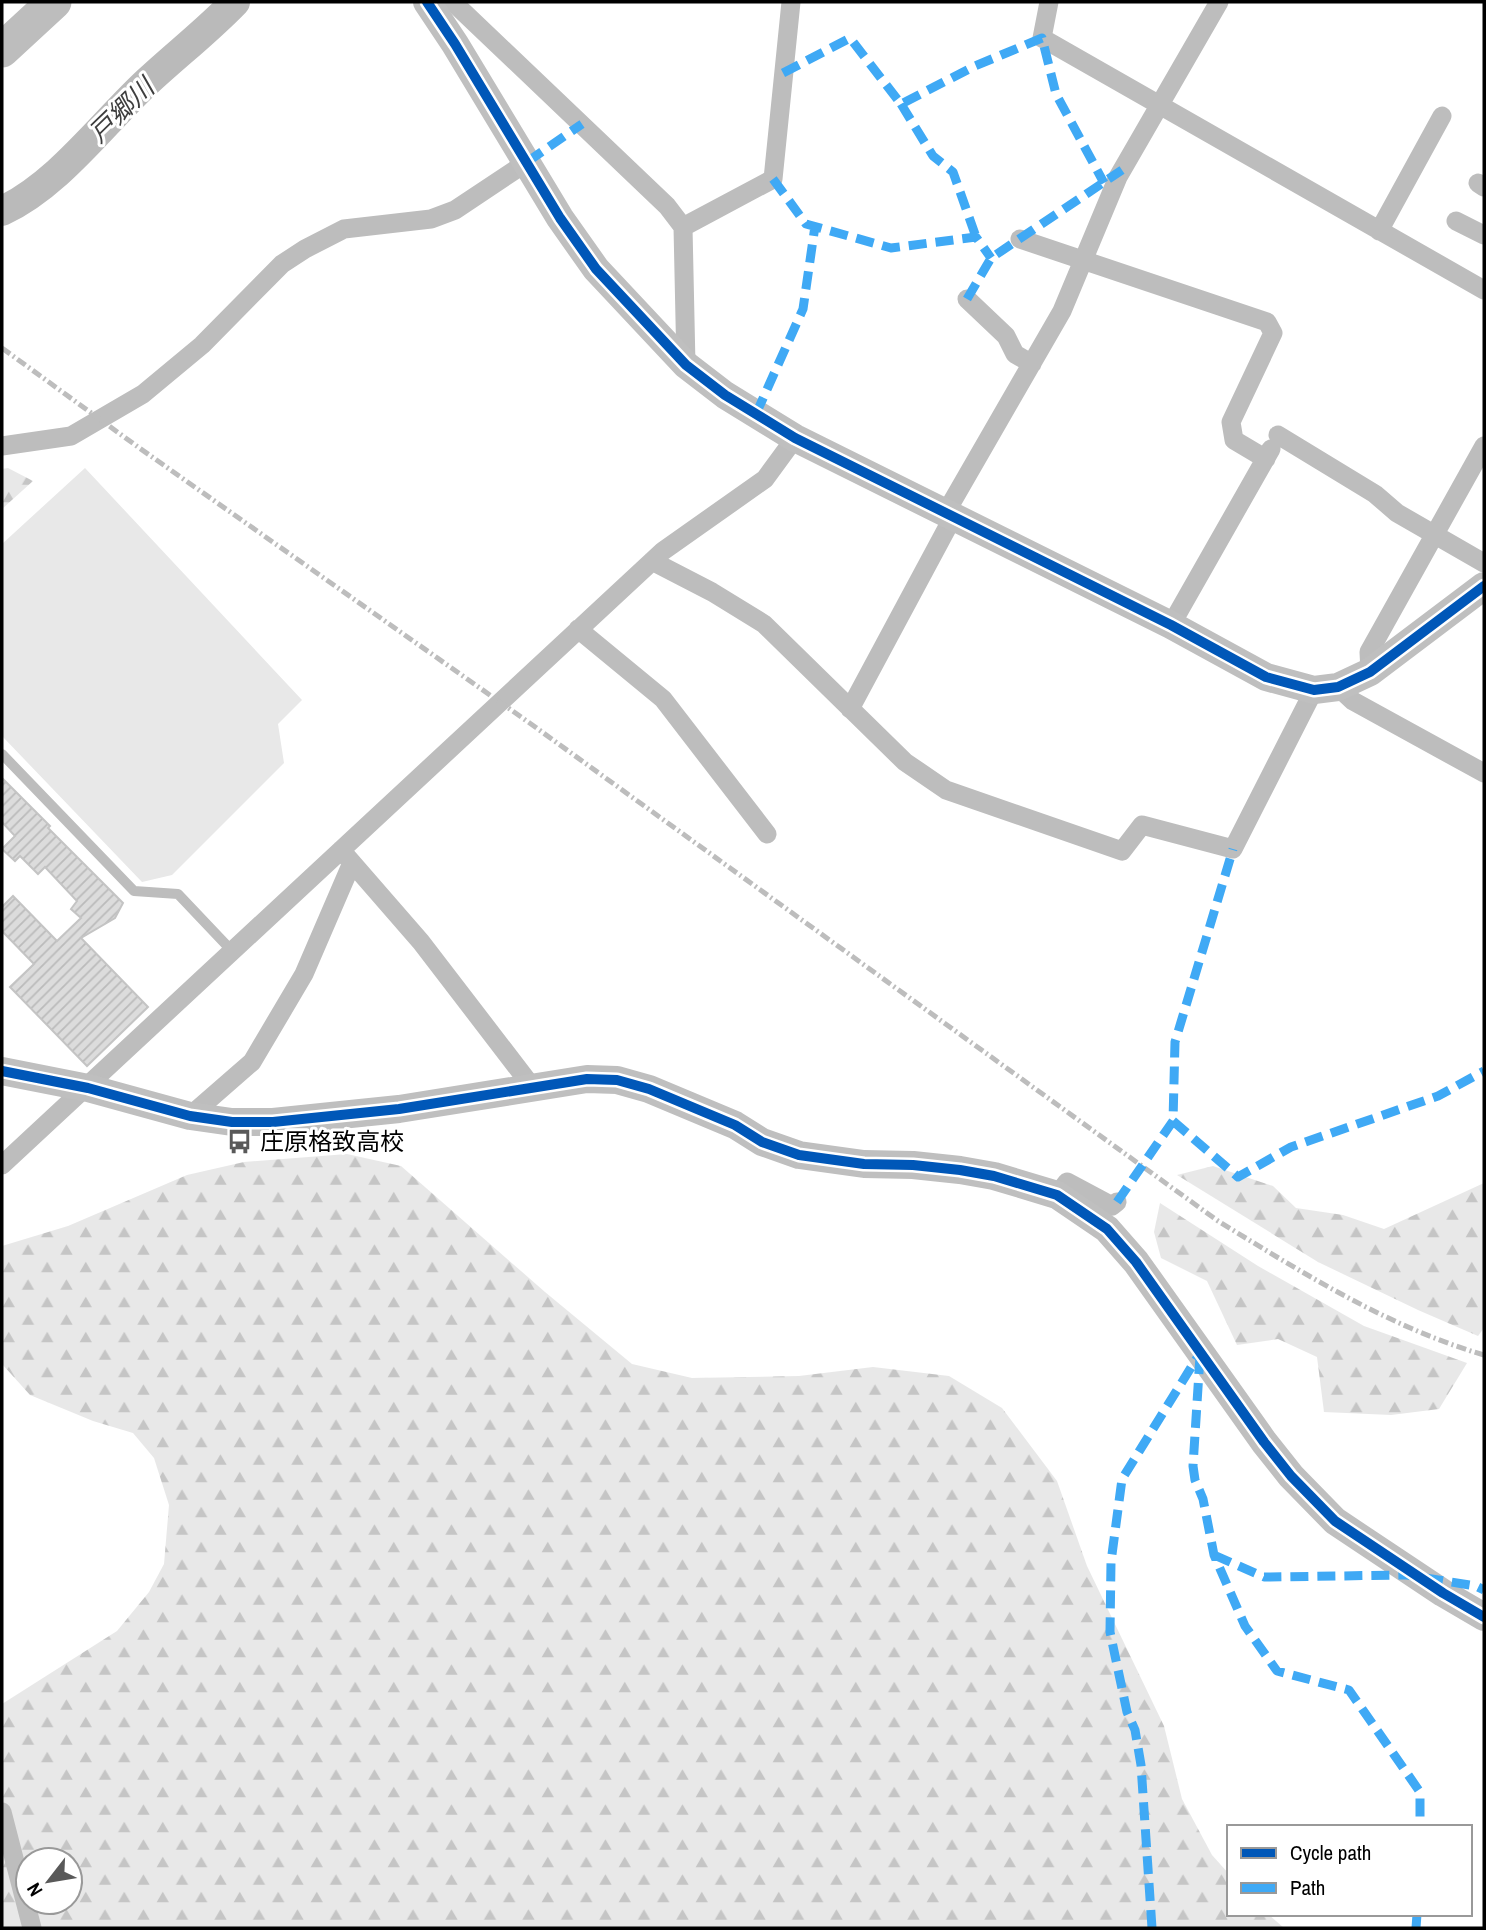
<svg xmlns="http://www.w3.org/2000/svg" width="1486" height="1930" viewBox="0 0 1486 1930" font-family="'Archivo Narrow','Noto Sans JP',sans-serif">
<defs>
<pattern id="forest-firs" width="22" height="20" patternUnits="userSpaceOnUse" patternTransform="scale(1.75)"><rect width="22" height="20" fill="#e8e8e8"/><path d="M5 1l3.5 6h-7zM16 11l3.5 6h-7z" fill="#c5c5c5"/></pattern>
<pattern id="building-hatch" width="6" height="6" patternUnits="userSpaceOnUse" patternTransform="scale(1.75)"><rect width="6" height="6" fill="#dcdcdc"/><path d="M-1 1l2-2M0 6l6-6M5 7l2-2" fill="none" stroke="#bbb"/></pattern>
</defs>
<rect width="100%" height="100%" fill="#fff"/>
<path fill="url(#forest-firs)" fill-rule="evenodd" d="M8 468 33 481 2 509V469Z
M347 1154 401 1166 545 1292 632 1364 692 1378 799 1376 873 1367 949 1376 1002 1408 1057 1481 1087 1566 1164 1726 1182 1799 1212 1855 1229 1874V1914H1268L1284 1928H2V1704L117 1631 149 1592 164 1564 169 1505 154 1458 133 1433 93 1421 30 1395 2 1364V1246L68 1226 187 1175 244 1162ZM28 1860H70V1902H28Z
M1213 1166 1273 1186 1296 1208 1343 1215 1384 1229 1484 1183V1328L1478 1336 1418 1310 1318 1262 1177 1175Z
M1160 1203 1258 1266 1364 1326 1467 1363 1439 1409 1391 1415 1324 1412 1317 1357 1278 1339 1237 1345 1207 1281 1161 1258 1154 1232Z"/>
<path fill="#e8e8e8" d="M85 468 302 700 278 724 284 763 172 875 142 882 2 736V544Z"/>
<g fill="none" stroke-linecap="round" stroke-linejoin="round">
<path stroke="#bababa" stroke-width="30" d="M2 211C58 185 102 124 147 82 176 55 207 31 235 2"/>
</g>
<path fill="url(#building-hatch)" stroke="#c4c4c4" stroke-width="2" d="M2 778 50 826 48 828 123 903 115 918 81 938 148 1007 87 1066 10 987 34 964 2 931V907L13 896 57 941 81 918 71 909 77 901 45 867 38 874 20 856 15 861 2 849 15 836 2 822Z"/>
<g fill="none" stroke-linecap="round" stroke-linejoin="round">
<path stroke="#bdbdbd" stroke-width="10" d="M2 754 134 891 178 894 233 952"/>
<path stroke="#bdbdbd" stroke-width="19" d="M453 2 667 206 683 227 686 365
M1049 2 1042 38 1484 290
M1478 183 1484 187
M1456 221 1484 235
M683 227 773 179 791 2
M1379 231 1442 116
M1020 239 1267 322 1273 333 1231 422 1234 440 1266 459
M967 299 1006 336 1015 354 1032 364
M1278 435 1375 494 1397 513 1484 563
M2 446 71 436 143 394 202 345 282 264 305 249 344 229 431 219 455 210 527 162
M945 514 1062 311 1118 177 1219 2
M652 561 712 592 764 624 905 762 946 790 1122 851 1142 825 1233 849 1314 690
M1171 625 1271 449
M578 629 663 699 767 834
M1370 672 1369 652 1484 446
M1338 687 1353 701 1484 773
M850 709 953 517
M341 850 421 942 533 1088
M190 1116 252 1062 304 974 351 865
M2 1165 663 551 765 479 795 438
M1057 1195 1067 1182 1112 1206 1117 1202
M2 1812 32 1928"/>
<path stroke="#bfbfbf" stroke-width="28" d="M427 2 455 44 560 218 596 269 686 365 725 395 795 438 1171 625 1266 677 1314 690 1338 687 1370 672 1484 586
M2 1071 88 1088 190 1116 232 1122H273L399 1109 587 1079 617 1080 649 1089 735 1125 762 1142 799 1155 864 1164 913 1165 960 1170 994 1176 1057 1195 1107 1229 1136 1262 1264 1442 1291 1476 1335 1521 1443 1593 1484 1617"/>
<path stroke="#bdbdbd" stroke-width="35" d="M2 50 54 2"/>
<path stroke="#bdbdbd" stroke-width="5" stroke-dasharray="10 3.5 2 3.5" stroke-linecap="butt" d="M2 348 138 447 531 724 1218 1221C1303 1273 1388 1327 1484 1355"/>
<path stroke="#3fa9f5" stroke-width="9" stroke-dasharray="18 9" stroke-linecap="butt" d="M783 73 850 38 901 104 975 66 1042 38 1056 94 1104 183
M901 104 933 156 953 172 976 237
M527 162 582 124
M773 179 806 224 891 248 976 237 991 258
M967 299 991 258 1122 170
M756 414 803 309 815 226
M1173 1121 1238 1177 1291 1147 1438 1096 1484 1071
M1117 1202 1173 1121 1175 1042 1233 849
M1200 1356 1193 1466 1195 1480 1203 1499 1214 1555 1245 1626 1277 1671 1349 1690 1420 1792V1827
M1214 1555 1264 1577 1407 1575 1476 1586 1484 1590
M1152 1928 1141 1765 1135 1730 1127 1712 1110 1632 1111 1562 1122 1479 1200 1353
M1416 1928 1417 1914"/>
<defs>
<path id="cycleway" d="M427 2 455 44 560 218 596 269 686 365 725 395 795 438 1171 625 1266 677 1314 690 1338 687 1370 672 1484 586
M2 1071 88 1088 190 1116 232 1122H273L399 1109 587 1079 617 1080 649 1089 735 1125 762 1142 799 1155 864 1164 913 1165 960 1170 994 1176 1057 1195 1107 1229 1136 1262 1264 1442 1291 1476 1335 1521 1443 1593 1484 1617"/>
</defs>
<use href="#cycleway" stroke="#fff" stroke-width="15"/>
<use href="#cycleway" stroke="#0057b8" stroke-width="10"/>
</g>
<defs>
<symbol id="bus-bare" viewBox="-9 -9 18 18"><path d="M-5-6H5V4H4V6H2V4H-2V6H-4V4H-5ZM-3.5-4V0h7V-4ZM-3.5 1.2v1.5H-2V1.2ZM2 1.2v1.5H3.5V1.2Z" fill="#595959" stroke="#fff" stroke-width="2.5" paint-order="stroke"/></symbol>
</defs>
<g fill-rule="evenodd">
<use href="#bus-bare" x="222" y="1124" width="35" height="35"/>
</g>
<g text-anchor="middle" dominant-baseline="central" stroke-width="6" stroke-linejoin="round" paint-order="stroke">
<g font-size="24" fill="#000" stroke="#fff" text-anchor="start">
<text x="260" y="1141">庄原格致高校</text>
</g>
<g font-size="26" font-style="italic" fill="#3e3e3e" stroke="#fff">
<text transform="translate(121 110) rotate(-44)">戸郷川</text>
</g>
</g>
<rect width="1486" height="1930" fill="none" stroke="#000000" stroke-width="7"/>
<rect x="1227" y="1825" width="245" height="91" fill="#ffffff" stroke="#999999" stroke-width="2"/>
<rect x="1241" y="1848" width="35" height="10" fill="#0057b8" stroke="#999999" stroke-width="2"/>
<text x="1290" y="1860" font-size="21" fill="#000000">Cycle path</text>
<rect x="1241" y="1883" width="35" height="10" fill="#3fa9f5" stroke="#999999" stroke-width="2"/>
<text x="1290" y="1895" font-size="21" fill="#000000">Path</text>
<g transform="translate(49 1881) rotate(239)"><circle r="33" fill="#ffffff" stroke="#999999" stroke-width="2"/>
<path d="M0-5L12 26L0 18L-12 26Z" fill="#595959"/>
<text y="-10" font-size="19" font-weight="bold" text-anchor="middle" fill="#000000">N</text>
</g>
</svg>
